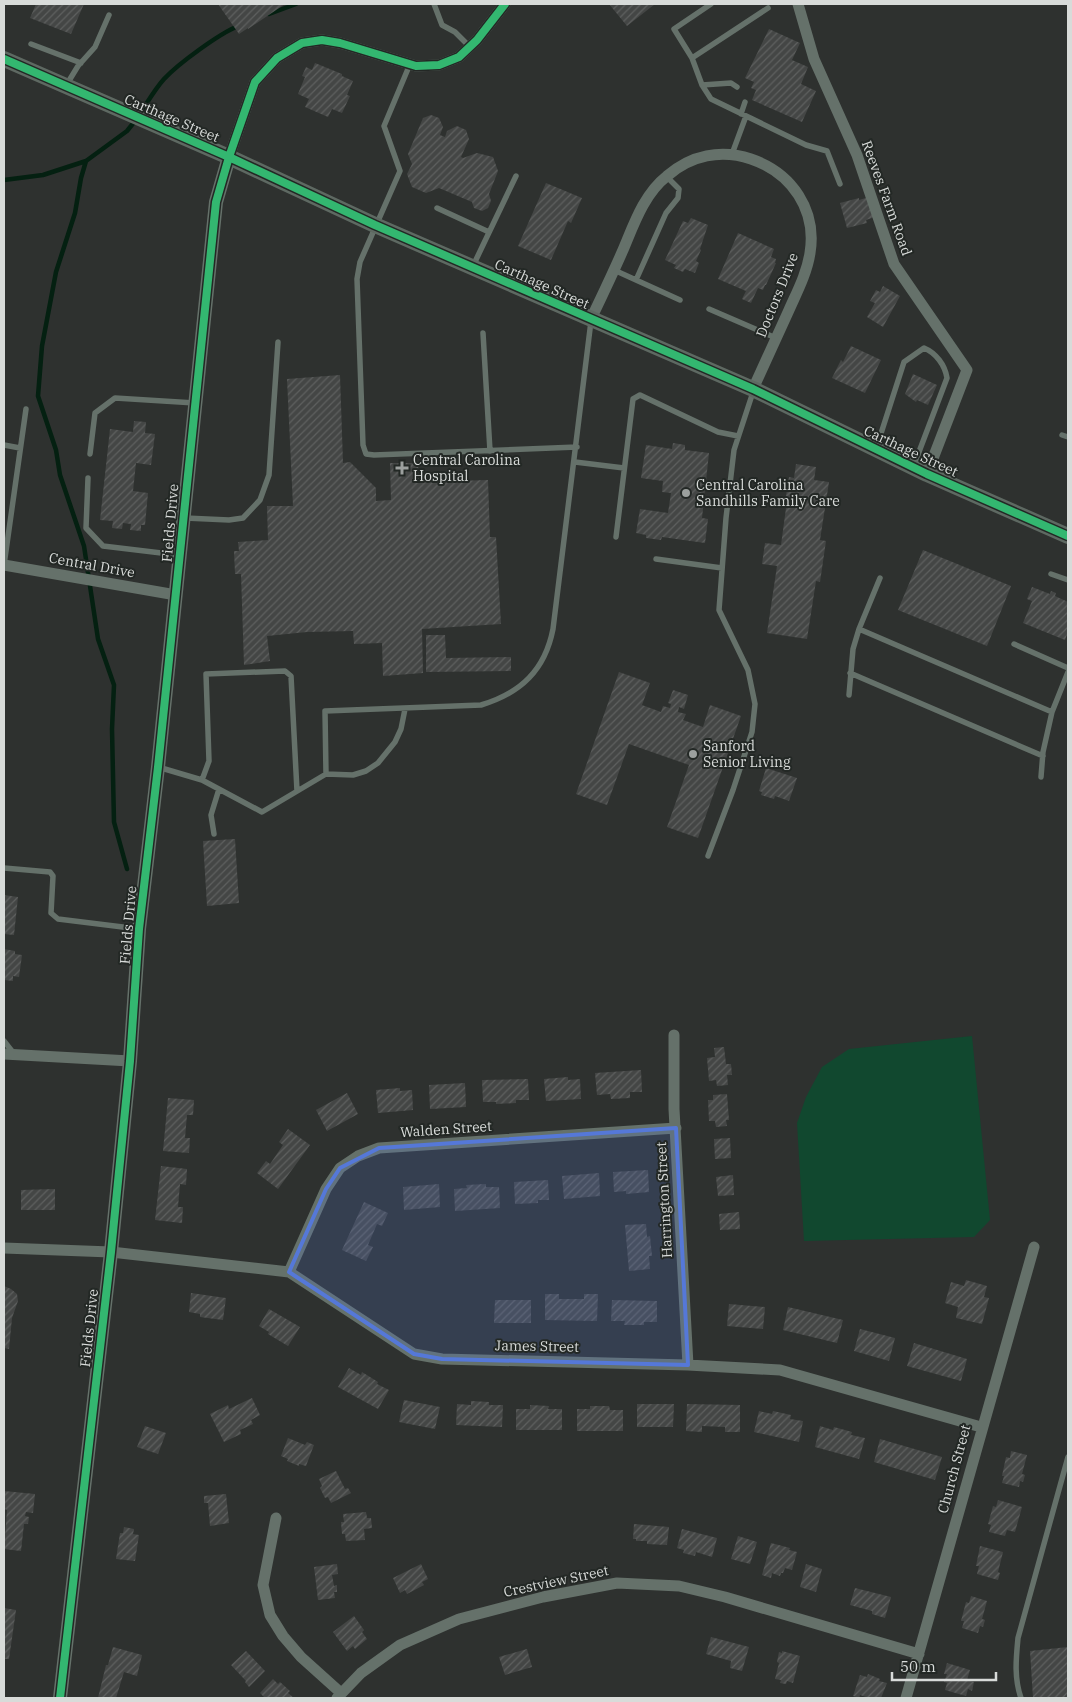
<svg xmlns="http://www.w3.org/2000/svg" width="1072" height="1702" viewBox="0 0 1072 1702" font-family="'IBM Plex Serif',serif">
<defs>
<pattern id="building-hatch" width="6" height="6" patternUnits="userSpaceOnUse" patternTransform="scale(1.25)"><rect width="6" height="6" fill="#444645"/><path d="M-1 1l2-2M0 6l6-6M5 7l2-2" fill="none" stroke="#5e605f"/></pattern>
</defs>
<rect width="100%" height="100%" fill="#2e312f"/>
<path fill="#11482f" d="M972 1036 990 1220 974 1237 804 1241 797 1123 806 1097 822 1067 849 1049Z"/>
<g fill="none" stroke-linecap="round" stroke-linejoin="round">
<path stroke="#042011" stroke-width="4.5" d="M269 14 296 4
M139 115C147 103 155 89 164 79 179 63 219 34 238 26
M86 161 81 178 75 213 56 272 42 346 38 396 56 450 60 475 84 546 98 639 114 685 112 729 114 822 127 869
M4 180 43 175 86 161 127 131 135 121"/>
</g>
<path fill="url(#building-hatch)" d="M36 4H84L71 34 30 18Z
M218 4H285L248 29V28L239 34Z
M609 4H655L627 26Z
M769 29 800 43 792 60 808 67 801 84 816 91 802 122 752 100 756 90 751 88 754 82 745 78Z
M315 63 342 74V76L353 81 347 95 350 96 342 113 332 109 328 117 305 107 309 99 298 94 305 77 302 76 306 67 312 70Z
M431 115 439 118 443 127 440 135 445 137 447 131 457 126 466 130 469 139 461 157 463 158 477 153 493 157 498 171 489 194 491 201 488 208 482 211 474 208 472 202 439 188 426 193 412 187 407 174 412 164 408 154 423 118Z
M546 183 582 198 571 223 568 221 551 260 518 246Z
M869 197 875 217 866 220 867 223 847 228 840 203 859 198V200Z
M691 218 708 225 700 249 701 250 696 261 699 263 695 273 685 269 683 272 674 268 676 265 665 260 683 221 688 223Z
M738 233 774 249 771 257 776 259 775 263H776L766 285H765L763 290 758 288 751 303 742 299 746 291 718 279Z
M883 286 900 296 883 327 867 317 875 303 870 301 876 290 880 292Z
M851 346 881 360 865 393 832 378 841 360 843 362Z
M913 374 937 385 928 405 917 400 916 402 905 394Z
M340 375 343 463 350 462 376 488V501L391 500 390 463H418L419 482 488 480 490 537H496L501 624 422 629 423 673 383 676 382 643 354 644 353 631 307 632 267 636 270 661 244 665 241 574H235L234 551H239L238 542 268 540 267 506H293L287 379Z
M134 421 146 422 145 433 155 434 151 465 136 463 133 491 148 493 145 525H141V531L130 530 131 524 123 523 122 529 112 528 113 521 100 520 110 429 133 432Z
M673 443 685 445V450L709 453 702 518 708 519 705 543 662 537 661 540 646 538V535L636 533 640 509 668 513 671 493 662 492 663 481 641 478 646 445 672 449Z
M796 464 816 467 814 480 829 482 820 540 826 541 820 582 816 581 807 639 767 633 777 566 762 564 765 543 781 545 786 508H784L789 477 794 478Z
M923 550 1011 586 987 646 898 610Z
M1032 587 1050 594 1051 591 1056 593 1055 596 1068 602V632L1065 640 1023 623 1032 601 1027 599Z
M426 635H445L446 658 511 657V671L426 672Z
M619 672 650 683 642 705 661 712 663 706 670 708 671 704 668 703 673 690 688 695 684 709 679 707 678 712 686 714 683 720 703 727 710 705 741 716 698 838 667 827 689 765 629 744 607 805 576 794Z
M766 768 797 778 789 801 775 796 774 799 761 795 762 792 759 791Z
M235 839 239 903 207 906 203 841Z
M4 895 18 897 14 935 4 934Z
M4 949 15 951V954L22 955 19 977 13 976V981L4 980Z
M724 1047 726 1064H731L732 1075H727L728 1085 717 1086 716 1080 709 1081 707 1058 715 1057 714 1048Z
M641 1070 642 1092H630V1098L611 1099 610 1094 597 1095 595 1073Z
M568 1077V1080L580 1079 581 1099 546 1101 544 1079Z
M528 1079 529 1100H516V1103L496 1104V1102H483L482 1080Z
M465 1083 466 1107 430 1109 429 1085Z
M400 1088V1091L412 1090 413 1110 378 1113 376 1090Z
M347 1093 358 1114 327 1131 316 1110Z
M727 1094 729 1120H726L727 1126 716 1127 715 1121H709L708 1100H713V1095Z
M168 1098 194 1100 193 1115H187L185 1138H190L189 1153 163 1151Z
M288 1129 310 1145 278 1189 257 1173 266 1161 270 1164 283 1145 279 1142Z
M730 1138 731 1158 715 1159 714 1139Z
M161 1166 187 1169 186 1185 180 1184 178 1207H183L182 1223 155 1220Z
M648 1170 649 1192 626 1194V1191L614 1192 613 1172Z
M599 1173 600 1196 564 1199 562 1176Z
M733 1175 734 1195 718 1196 716 1177Z
M548 1180 549 1200H538V1203L515 1204 514 1182Z
M439 1184 440 1207 404 1210 403 1187Z
M486 1184V1187H499L500 1208 455 1211 454 1189 467 1188 466 1185Z
M55 1189V1210H21V1190Z
M364 1202 388 1213 382 1226 377 1224 368 1245 373 1247 366 1261 342 1250Z
M739 1212 740 1229 720 1230 719 1214Z
M646 1224 647 1237 650 1236 652 1256H649L650 1269 629 1271 625 1225Z
M966 1280 987 1286 984 1297 989 1298 982 1324 956 1318 958 1307 945 1303 951 1282 964 1286Z
M4 1286 11 1289 17 1294 18 1301 12 1318 9 1349 4 1348Z
M191 1293 226 1298 223 1320 200 1317V1314L189 1312Z
M545 1294H559V1299H584V1294H598L597 1321 545 1320Z
M495 1300H531V1323H494Z
M612 1300 657 1301V1322H644V1325H624L625 1321H611Z
M729 1304 765 1307 763 1329 727 1326Z
M788 1307 843 1320 837 1343 783 1330Z
M269 1309 300 1327 288 1346 268 1334 269 1332 259 1326Z
M860 1329 895 1338 889 1361 854 1351Z
M914 1343 967 1359 961 1381 907 1366Z
M349 1368 361 1375 362 1372 378 1382 377 1384 389 1390 378 1409 338 1387Z
M252 1398 260 1415 251 1420 253 1424 240 1430 241 1434 224 1442 210 1414 228 1405 229 1409Z
M404 1400 440 1407 435 1429 399 1422Z
M471 1401 489 1402V1405H503L502 1427 456 1425 457 1404 471 1405Z
M637 1404H674L673 1427H637Z
M687 1404 740 1405V1432H725V1427L702 1426V1432L686 1431Z
M530 1405 549 1406 548 1409H562V1430H516V1409H530Z
M590 1406H609L610 1410H623V1431H577V1409H590Z
M759 1411 772 1414 773 1411 791 1415 790 1419 803 1421 799 1442 754 1432Z
M145 1426 166 1433 158 1454 137 1447Z
M820 1426 833 1430 834 1427 852 1432 851 1435 865 1438 859 1459 815 1447Z
M288 1438 305 1445 307 1442 314 1445 306 1466 299 1464V1466L287 1461 288 1459 281 1456Z
M880 1439 942 1457 935 1480 874 1462Z
M1011 1451 1027 1455 1022 1474 1025 1475 1023 1482 1020 1481 1019 1487 1002 1483 1004 1476H1002L1006 1457 1010 1458Z
M336 1471 345 1489 348 1488 351 1493 331 1503 328 1497 325 1498 320 1488 322 1486 319 1479Z
M4 1491 35 1494 33 1513 26 1512 25 1516 29 1517 28 1524H24L21 1551 4 1549 7 1510 4 1509Z
M226 1494 229 1523 210 1526 208 1503H204V1496Z
M998 1500 1022 1507 1015 1532 1007 1530 1005 1536 989 1532 991 1525 988 1524 993 1506 996 1507Z
M366 1512 367 1518H371L372 1528 364 1529 365 1540 346 1541 345 1534H342L341 1522H344L343 1514Z
M634 1524 669 1527 667 1545 647 1544V1541H636V1539H633Z
M124 1527 134 1529 133 1534 139 1535 135 1561 116 1559 120 1533H123Z
M682 1529 717 1538 712 1557 696 1552 695 1556 683 1553 684 1550 677 1548Z
M738 1536 757 1542 750 1564 731 1559Z
M771 1543 790 1548 789 1550 797 1552 792 1570 785 1568 783 1573H781L780 1576 772 1573 771 1578 762 1575Z
M980 1546 1003 1552 998 1572 1000 1573 998 1580 977 1574 979 1566H976Z
M337 1564 338 1574 332 1575 334 1586 337 1585V1592H334L335 1598 318 1600 314 1567Z
M421 1564 428 1579 422 1582 424 1585 407 1594 405 1590 400 1593 393 1578Z
M806 1564 822 1569 816 1592 800 1587Z
M855 1588 891 1597 885 1618 872 1614V1611L850 1605Z
M971 1596 987 1601 982 1619 985 1620 983 1627 980 1626 978 1633 962 1628 964 1621H961L966 1602 969 1603Z
M4 1608 16 1610 9 1659H4Z
M354 1616 364 1630 362 1632 367 1639 355 1649 353 1646 347 1651 333 1632Z
M711 1637 749 1647 742 1671 730 1668 731 1661 706 1654Z
M113 1647 142 1655 137 1676 124 1672 116 1698H98L106 1665H108Z
M1068 1647V1698H1033L1030 1651Z
M527 1649 532 1667 505 1675 499 1657Z
M246 1651 265 1671 249 1687 245 1682 246 1681 231 1665Z
M782 1651 800 1656 793 1683 787 1681 786 1684 780 1683 781 1680 775 1679 779 1663 777 1662 779 1652 782 1653Z
M947 1663 970 1670 967 1680 974 1682 972 1691 968 1689 966 1696 945 1690 947 1683 944 1682 947 1674H944Z
M868 1674 880 1679 879 1681 887 1683 881 1698H869L860 1695 859 1698 853 1696 860 1675 867 1677Z
M273 1679 278 1684 280 1682 290 1691 288 1693 294 1698H265L260 1693Z"/>
<g fill="none" stroke-linecap="round" stroke-linejoin="round">
<path stroke="#65716a" stroke-width="5.5" d="M434 4 442 25 455 32 470 47
M711 4 674 29 692 58 768 8
M31 44 81 63
M692 58 702 85 711 99 806 145 827 151 840 184
M410 64 384 126 400 171 360 262 357 279 363 445 366 454 374 455 577 447
M67 84 78 66 95 47 109 15
M702 85 731 83 737 87
M741 114 745 102
M732 154 746 116
M437 208 489 232
M473 266 516 176
M614 270 680 300
M636 280 666 213 678 198 679 189 666 176
M709 309 776 338
M483 333 490 451
M1062 435 1068 437
M4 445 20 448
M876 449 904 362 924 348C936 353 945 365 947 378L914 465
M90 454 95 413 115 398 195 403
M575 462 624 468
M88 478 86 528 103 546 178 555
M185 518 229 520 243 518 260 500 269 475 278 342
M616 537 633 399 640 395 718 432 738 436
M656 559 722 568
M4 565 26 409
M1051 574 1068 580
M859 629 1052 712
M1014 644 1068 668
M850 673 1043 756
M849 695 853 649 859 629 880 578
M158 767 202 780 262 812 326 774 353 775 366 771 378 763 395 742 401 729 405 709
M326 774 325 711 481 705C521 693 545 670 553 629L591 321
M1041 777 1043 752 1052 712 1068 672
M202 780 209 761 206 674 285 671 291 676 297 791
M214 834 211 815 219 789
M708 856 733 790 752 732 755 704 748 670 719 610 726 518 734 450 753 392
M4 868 50 872 53 876 51 913 58 919 139 929
M4 1041 15 1055
M1021 1698C1014 1678 1016 1659 1018 1638L1068 1457"/>
<path stroke="#65716a" stroke-width="11" d="M798 4 814 59 857 155 894 264 967 370 927 474
M229 157 255 82 277 58 302 43 322 40 340 43 416 66 439 65 459 57 477 40 505 4
M591 319C602 296 613 273 623 250 634 224 644 194 667 176 691 155 721 149 751 159 792 173 817 210 810 253 807 273 797 292 789 310 777 336 765 363 753 389
M4 565 176 595
M674 1035V1109L688 1365
M4 1054 130 1061
M4 1248 111 1252 289 1272 414 1354 442 1359 688 1365 780 1370 981 1427
M289 1272 326 1189 340 1168 358 1156 379 1148 676 1128
M276 1518 263 1585 270 1615 283 1636 301 1657 341 1693
M337 1698 361 1673 400 1645 459 1619 543 1597 617 1583 679 1586 725 1597 919 1654
M906 1698 1034 1247"/>
<path stroke="#65716a" stroke-width="14" d="M60 1698 111 1252 130 1061 139 929 158 767 216 202 229 157"/>
<path stroke="#5e6962" stroke-width="16" d="M4 59 229 157 375 225 753 389 927 474 1068 536"/>
<defs>
<path id="cycleway" d="M4 59 229 157 375 225 753 389 927 474 1068 536
M60 1698 111 1252 130 1061 139 929 158 767 216 202 229 157 255 82 277 58 302 43 322 40 340 43 416 66 439 65 459 57 477 40 505 4"/>
</defs>
<use href="#cycleway" stroke="#232825" stroke-width="11"/>
<use href="#cycleway" stroke="#33b770" stroke-width="8"/>
</g>
<path fill="#5578d8" fill-opacity="0.2" stroke="#5578d8" stroke-width="4" stroke-linejoin="round" d="M676 1128 688 1365 442 1359 414 1354 289 1272 326 1189 340 1168 379 1148Z"/>
<g fill="#9ca09e" stroke="#232825" stroke-width="2">
<path d="M399.5 460.5h5v5h5v5h-5v5h-5v-5h-5v-5h5z"/>
<circle cx="686" cy="493" r="5"/>
<circle cx="693" cy="754" r="5"/>
</g>
<g text-anchor="middle" dominant-baseline="central" stroke-width="4" stroke-linejoin="round" paint-order="stroke">
<g font-size="14" fill="#d8dbd9" stroke="#232825">
<text transform="translate(172 118) rotate(23)">Carthage Street</text>
<text transform="translate(887 198) rotate(70)">Reeves Farm Road</text>
<text transform="translate(542 284) rotate(24)">Carthage Street</text>
<text transform="translate(777 295) rotate(-68)">Doctors Drive</text>
<text transform="translate(911 451) rotate(25)">Carthage Street</text>
<text transform="translate(170 523) rotate(-85)">Fields Drive</text>
<text transform="translate(92 565) rotate(10)">Central Drive</text>
<text transform="translate(128 925) rotate(-85)">Fields Drive</text>
<text transform="translate(446 1129) rotate(-4)">Walden Street</text>
<text transform="translate(664 1200) rotate(-93)">Harrington Street</text>
<text transform="translate(89 1328) rotate(-84)">Fields Drive</text>
<text transform="translate(537 1346) rotate(1)">James Street</text>
<text transform="translate(954 1469) rotate(-75)">Church Street</text>
<text transform="translate(556 1581) rotate(-12)">Crestview Street</text>
</g>
<g font-size="14" fill="#d8dbd9" stroke="#232825" text-anchor="start">
<text x="413" y="460">Central Carolina<tspan x="413" dy="16">Hospital</tspan></text>
<text x="696" y="485">Central Carolina<tspan x="696" dy="16">Sandhills Family Care</tspan></text>
<text x="703" y="746">Sanford<tspan x="703" dy="16">Senior Living</tspan></text>
</g>
</g>
<rect width="1072" height="1702" fill="none" stroke="#d8dbd9" stroke-width="10"/>
<path d="M892 1672v8h104v-8" fill="none" stroke="#d8dbd9" stroke-width="2.5"/>
<text x="900" y="1672" font-size="15" fill="#d8dbd9" stroke="#232825" stroke-width="4" paint-order="stroke">50 m</text>
</svg>
